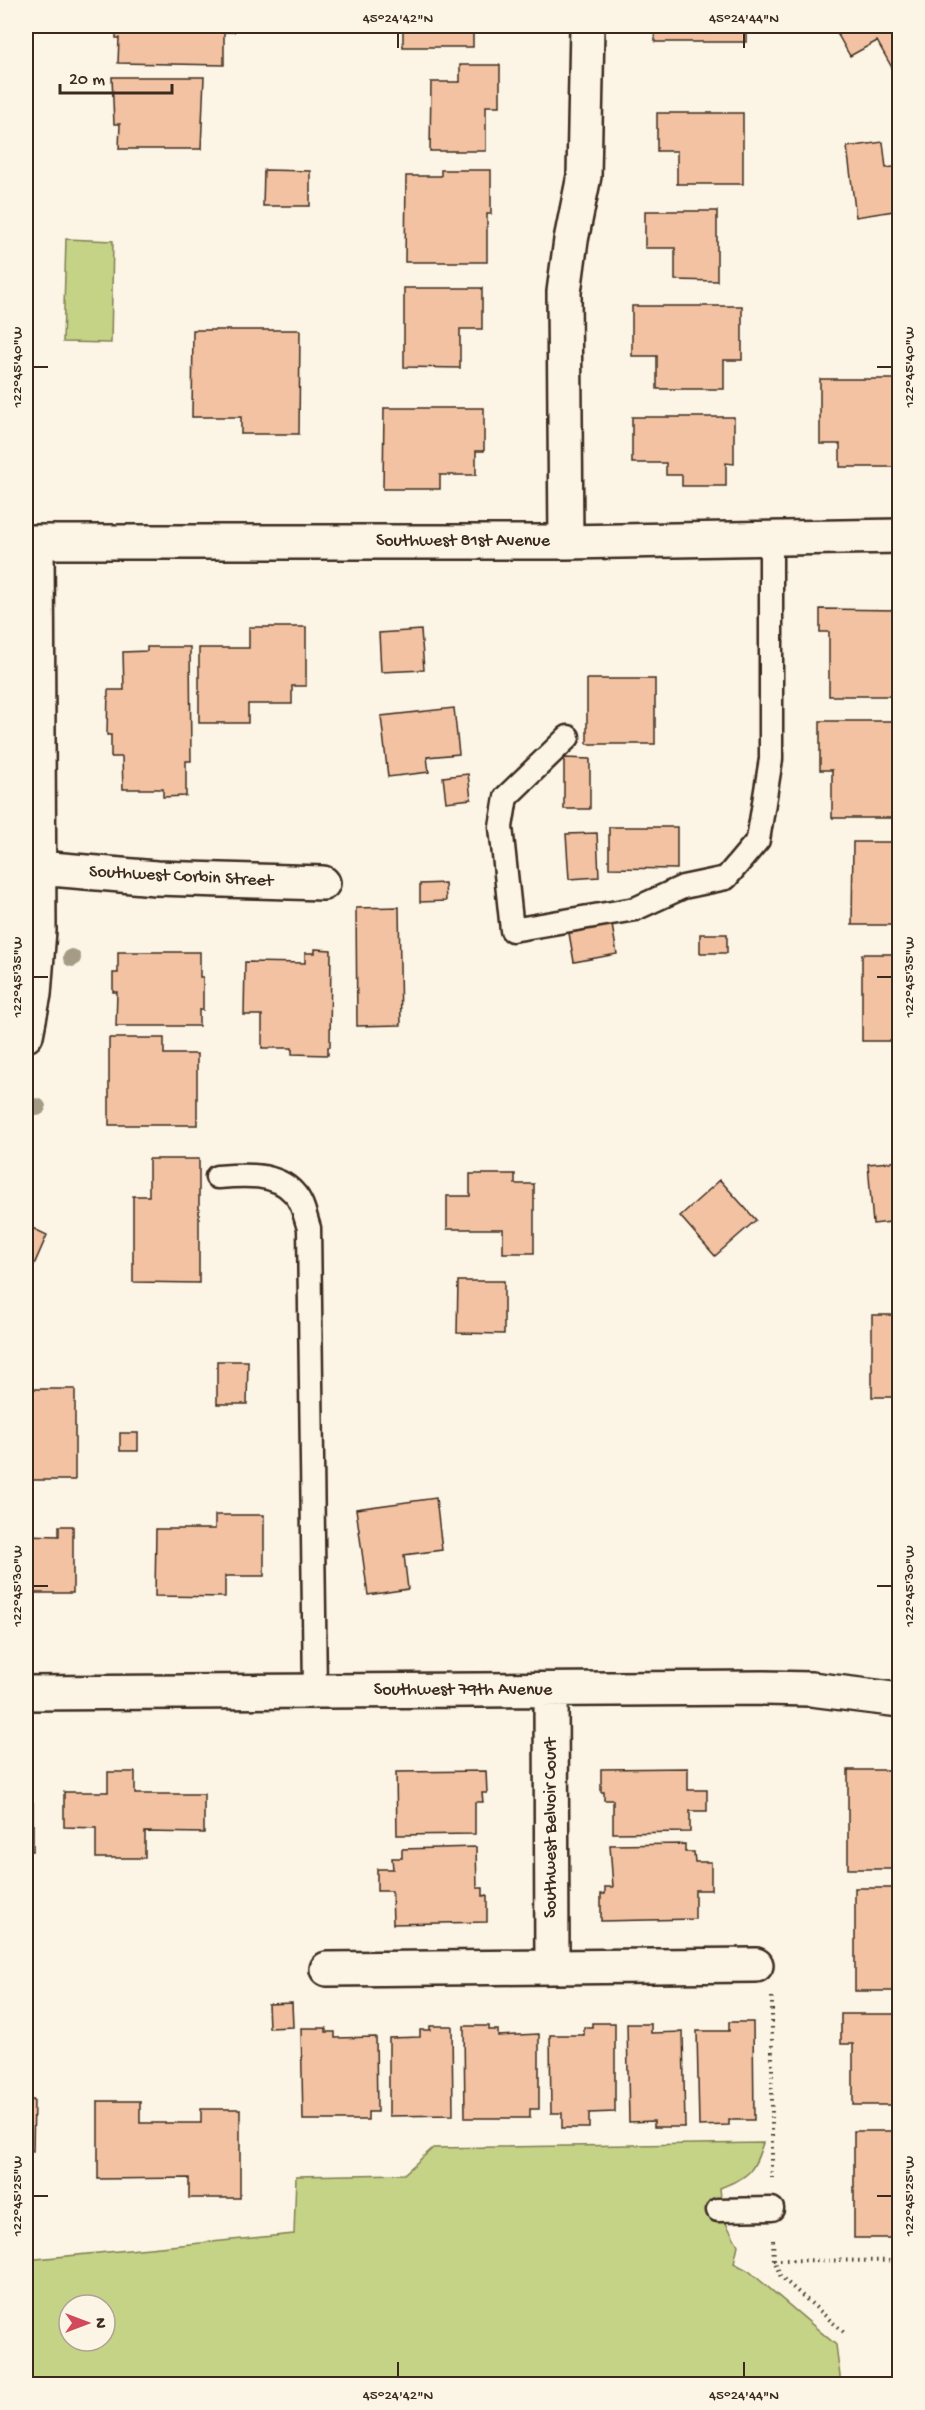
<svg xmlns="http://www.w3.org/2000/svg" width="925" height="2410" viewBox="0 0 925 2410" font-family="'Gochi Hand',sans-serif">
<rect width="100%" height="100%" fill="#fcf5e5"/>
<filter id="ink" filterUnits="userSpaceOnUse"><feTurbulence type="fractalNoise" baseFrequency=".0167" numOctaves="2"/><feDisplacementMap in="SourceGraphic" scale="12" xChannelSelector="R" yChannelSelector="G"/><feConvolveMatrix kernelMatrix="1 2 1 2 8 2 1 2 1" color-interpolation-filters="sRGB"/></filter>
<g filter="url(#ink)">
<path fill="#c5d387" stroke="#807e52" stroke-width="1.5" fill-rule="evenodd" d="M66 239 113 241 111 343 63 342Z
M763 2143C753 2173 750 2176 720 2188L723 2218 738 2245 734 2263 749 2271 836 2345 841 2384H26V2260L294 2234 296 2176 404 2174 433 2148ZM69 2305H105V2341H69Z"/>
<path fill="#f2c2a2" stroke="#3b2a1e" stroke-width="1.5" d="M116 26H234V32H224V65L118 63 119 38H116Z
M403 26H473V47H403Z
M655 26H746V42H655Z
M833 26H900V70L895 73 877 41 850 56Z
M460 65H500V106H486V151H430L431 82H460Z
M112 77H204L201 149H119L120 124H114Z
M657 113H743V184H677V151H657Z
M883 142 886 168 900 166V210L856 217 847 147Z
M264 170 310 171V206H263Z
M441 170H491V214H487V262H405L406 176H441Z
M645 211H717V281L675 280V248H645Z
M404 288H482V329H460V368L404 367Z
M632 306H742V360H724V389H657V356H632Z
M193 330H300L299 434H241V417H192Z
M820 379H900V467H840V444H820Z
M384 408H484V451H476V475H440V489H383Z
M632 417H734V464L726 463V486H682V475H666V463H632Z
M820 609 900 610V696H829V632H820Z
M249 627H306V686H292V704H248V723H199V648H249Z
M421 630 424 670 381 672 379 633Z
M147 647H190L191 761H186V796L163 797V789H123L122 757H111V735H107L108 690H124L123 652 147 651Z
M587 679H655V744H587Z
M454 708 459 754 427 757 429 772 388 777 381 716Z
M820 721H900V818H832V770H820Z
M564 758 590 759V809H564Z
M468 774 471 799 446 802 443 777Z
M609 827H677V869L609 868Z
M597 833 599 877 569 879 566 834Z
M853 842H900V925H852Z
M445 883 446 901 420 902V884Z
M399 907 401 1025 357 1026 356 908Z
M612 925 617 954 574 962 569 933Z
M700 934H727V953H700Z
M315 949 331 950 330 1047H328V1055L292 1054V1048H262V1015H244L245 962 305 963V953H315Z
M118 952H200V977H203V1010H199V1026H116L117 992H113V973H118Z
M862 954H900V1041H862Z
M109 1038H164V1054H197V1125H109Z
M149 1159H199V1283L133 1282V1196H149Z
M900 1161V1221L873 1224 868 1164Z
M470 1174H515V1184H534V1253H503V1229H447V1196H470Z
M720 1180 756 1220 715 1256 680 1216Z
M26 1225 47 1235 26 1283Z
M458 1281H504V1334L457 1333Z
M872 1315H900V1397H872Z
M217 1361H248L247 1404H217Z
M26 1389H75V1480H26Z
M120 1433H138V1451H120Z
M436 1498 442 1550 404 1555 408 1589 368 1595 356 1509Z
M215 1515H264V1576H225V1597L155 1596 156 1529H215Z
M59 1526H73V1593H26V1535L59 1536Z
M688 1768V1790H707V1811H690V1832L613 1833V1800H604V1792H601V1769Z
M848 1770H900V1869H848Z
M486 1771 487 1793H482L483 1802H475V1834L397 1835 396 1772Z
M108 1772H135V1794H204V1833L145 1832V1858H96V1828L64 1827V1792H108Z
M26 1803H33V1851H26Z
M685 1844V1852H694L695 1862H711V1890H695V1919L601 1921V1894H605V1887H613L610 1845Z
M476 1847 477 1888H483V1896L487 1895V1922L393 1924 392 1891H377V1869H393L392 1858H402V1849Z
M855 1888H900V1991H855Z
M292 2003 293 2027 269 2028 268 2004Z
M841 2014H900V2105H853V2044H841Z
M729 2022H753L754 2120H729V2125L699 2126 697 2031H729Z
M592 2023H615V2112L589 2113V2128H562V2113H551L550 2035H584V2027H592Z
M627 2024H651V2033L683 2032 685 2127H654V2121L629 2122Z
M430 2026H452L453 2115 389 2116V2038L420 2037V2030H430Z
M464 2026H489V2030H498V2036L539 2034V2109H530V2118H465Z
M301 2028H326V2032H335V2038L376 2037 377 2112H368V2120H303Z
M26 2100H34L33 2151H26Z
M98 2101H140V2123H201V2109H240V2198H189V2178L98 2179Z
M854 2131H900V2238H854Z
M893 2276H900V2341H895Z"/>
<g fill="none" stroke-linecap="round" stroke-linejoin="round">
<defs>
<path id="lane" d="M568 737 506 797 501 827 512 930 635 909 683 887 726 878 758 840 771 759V538
M217 1177C242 1175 276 1172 294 1193 303 1202 305 1217 309 1228L315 1691
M718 2210 772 2209"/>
<path id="street" d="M26 542H566L900 536
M566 542 564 292 571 240 584 176 587 26
M39 868 156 878 323 883
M26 1035 34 994 39 930 37 542
M551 1690 552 1967
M26 1693 764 1688 811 1689 900 1700
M327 1969 756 1965"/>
</defs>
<use href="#lane" stroke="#3b2a1e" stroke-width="27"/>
<use href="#street" stroke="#3b2a1e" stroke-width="38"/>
<path stroke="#3b2a1e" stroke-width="4" stroke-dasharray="1.5 4.5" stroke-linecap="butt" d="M772 1997V2178
M773 2240 774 2260 781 2277 846 2334
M774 2260 900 2261"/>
<use href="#lane" stroke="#fcf5e5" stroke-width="22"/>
<use href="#street" stroke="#fcf5e5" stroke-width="33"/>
</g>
<g fill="#a59c86">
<circle cx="72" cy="958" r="9"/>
<circle cx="37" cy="1107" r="9"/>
</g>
</g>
<path fill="none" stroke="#3b2a1e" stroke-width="2" d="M398 33V48M744 33V48M33 367H48M877 367H892M33 977H48M877 977H892M33 1586H48M877 1586H892M33 2196H48M877 2196H892M398 2362V2377M744 2362V2377"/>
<g text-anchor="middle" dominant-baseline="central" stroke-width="5" stroke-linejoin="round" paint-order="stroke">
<g font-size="18" fill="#3b2a1e" stroke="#fcf5e5">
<text x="463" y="541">Southwest 81st Avenue</text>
<text transform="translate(181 877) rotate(3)">Southwest Corbin Street</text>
<text x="463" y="1690">Southwest 79th Avenue</text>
<text transform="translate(551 1828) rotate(-90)">Southwest Belvoir Court</text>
</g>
</g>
<rect width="925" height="2410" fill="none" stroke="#fcf5e5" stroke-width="66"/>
<g transform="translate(87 2323) rotate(90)"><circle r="28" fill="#fcf5e5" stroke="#afa495" stroke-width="1.5"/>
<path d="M0-4.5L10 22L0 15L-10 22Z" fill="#d1495b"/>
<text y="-9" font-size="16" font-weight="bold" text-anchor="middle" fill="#3b2a1e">N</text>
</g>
<path d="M60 84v9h112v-9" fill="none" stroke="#3b2a1e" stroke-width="3"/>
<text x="69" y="84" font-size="18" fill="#3b2a1e" stroke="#fcf5e5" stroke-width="4.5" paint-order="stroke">20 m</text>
<rect x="33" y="33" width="859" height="2344" fill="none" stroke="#3b2a1e" stroke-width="2"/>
<g font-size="15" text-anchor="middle" fill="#3b2a1e">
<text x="398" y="22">45°24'42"N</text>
<text x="744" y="22">45°24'44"N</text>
<text transform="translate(908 367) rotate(-90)" y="5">122°45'40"W</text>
<text transform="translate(16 367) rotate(-90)" y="5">122°45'40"W</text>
<text transform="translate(908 977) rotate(-90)" y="5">122°45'35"W</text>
<text transform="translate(16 977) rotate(-90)" y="5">122°45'35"W</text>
<text transform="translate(16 1586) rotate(-90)" y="5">122°45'30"W</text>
<text transform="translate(908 1586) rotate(-90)" y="5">122°45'30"W</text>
<text transform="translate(16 2196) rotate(-90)" y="5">122°45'25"W</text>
<text transform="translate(908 2196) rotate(-90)" y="5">122°45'25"W</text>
<text x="398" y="2399">45°24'42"N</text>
<text x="744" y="2399">45°24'44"N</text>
</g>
</svg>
